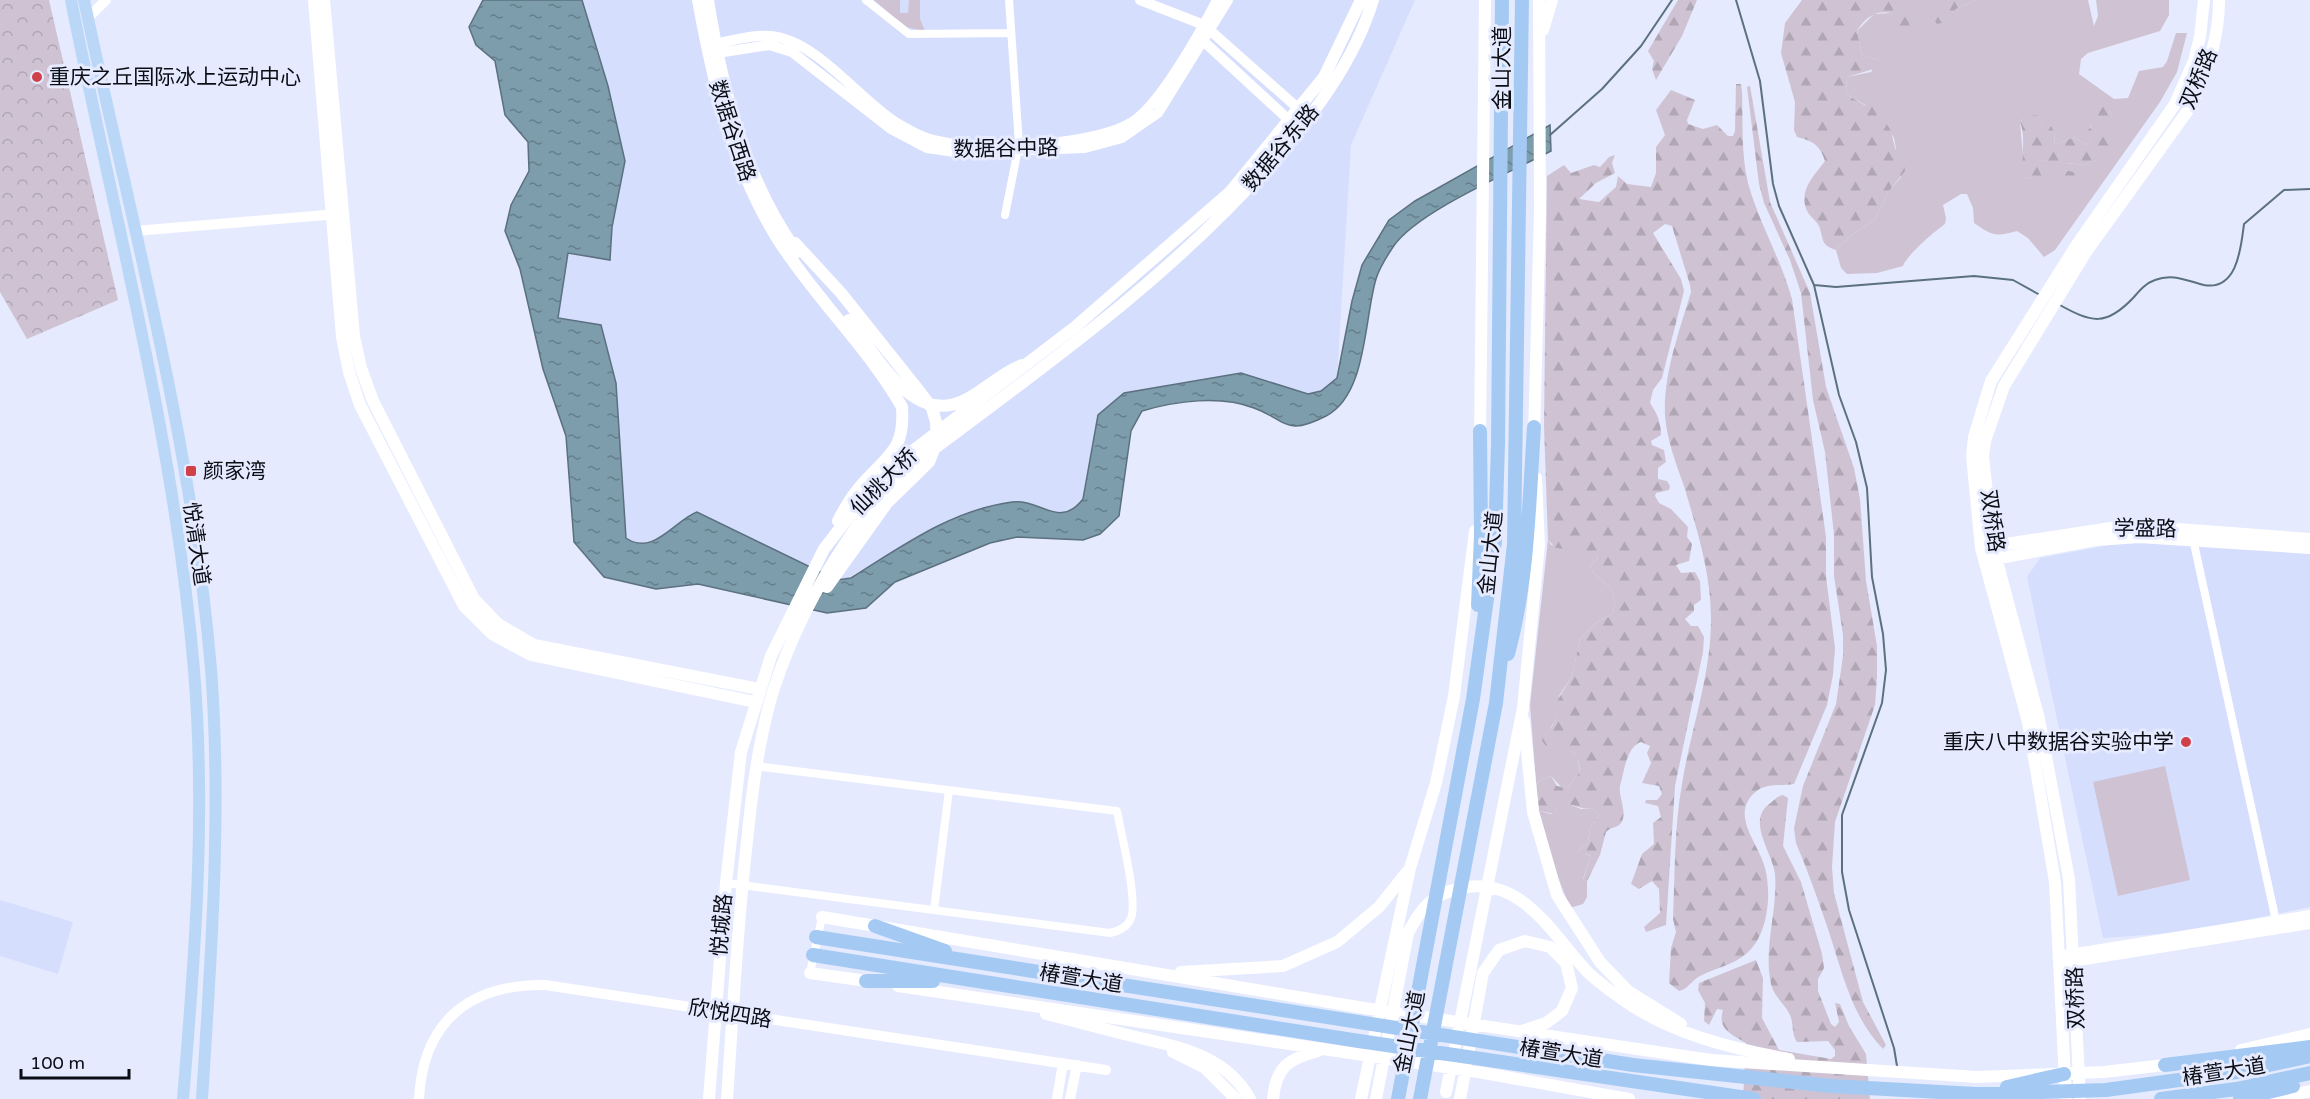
<svg xmlns="http://www.w3.org/2000/svg" width="2310" height="1099" viewBox="0 0 2310 1099" font-family="'Varela Round','Noto Sans SC',sans-serif">
<defs>
<pattern id="forest-firs" width="22" height="20" patternUnits="userSpaceOnUse" patternTransform="scale(1.5)"><rect width="22" height="20" fill="#cfc3d3"/><path d="M5 1l3.5 6h-7zM16 11l3.5 6h-7z" fill="#b0a6b4"/></pattern>
<pattern id="park-crowns" width="20" height="18" patternUnits="userSpaceOnUse" patternTransform="scale(1.5)"><rect width="20" height="18" fill="#cfc3d3"/><path d="M2 6a3 3 0 1 1 6 0M12 15a3 3 0 1 1 6 0" fill="none" stroke="#b0a6b4"/></pattern>
<pattern id="water-ripples" width="26" height="14" patternUnits="userSpaceOnUse" patternTransform="scale(1.5)"><rect width="26" height="14" fill="#7d9cac"/><path d="M2 4q2-2 4 0t4 0M15 11q2-2 4 0t4 0" fill="none" stroke="#657e8b"/></pattern>
</defs>
<rect width="100%" height="100%" fill="#e5eafe"/>
<path fill="#d6defe" d="M582 0H1415L1351 145 1337 378 1321 391 1308 394 1241 373 1098 415 1083 499 1077 507 1058 513 1028 503 1011 502 951 519 844 580 830 578 697 512 656 540 641 543 631 542 624 533 558 318 568 253 610 259 612 227 625 161 608 86Z
M2131 541 2310 553V907L2187 932 2103 938 2027 577 2040 558Z
M0 900 73 922 58 974 0 956Z"/>
<path fill="#cfc3d3" fill-rule="evenodd" d="M874 0H900V13H908L909 0H920V19L925 31 905 27Z
M1915 0H1933L1951 15 1956 9 1976 0H2088L2094 26 2098 16 2096 0H2169V15L2160 31 2088 53 2081 59 2079 74 2114 99 2128 98 2139 71 2163 67 2167 61 2176 33H2187L2177 72 2160 102 2055 250 2044 257 2028 238 2017 231C1995 237 1993 236 1974 223L1973 208 1967 194H1961L1943 205 1946 218 1945 224C1935 231 1906 256 1903 266L1877 273 1847 274 1841 268 1836 250 1854 233 1874 221 1889 191 1901 177 1894 138 1881 116 1882 106H1867L1846 94 1847 77 1871 72 1878 60 1862 55 1857 31 1874 14 1891 13 1894 20 1912 9ZM2100 107 2109 110 2114 122 2112 135 2095 160 2083 165 2067 163 2064 166V170L2074 172 2049 170 2050 162 2041 160 2037 163 2033 179 2025 178 2020 122 2023 119 2027 123 2032 122 2033 119 2040 122 2043 128 2054 132 2055 145 2074 137 2086 145 2091 140 2085 134C2092 127 2097 116 2100 107Z
M1548 540 1551 545 1595 551 1598 558 1590 566C1598 586 1620 580 1613 614L1597 622 1580 639 1572 676 1559 696 1557 718 1542 741 1551 748H1569L1577 756 1580 772 1567 788 1563 789 1551 776 1536 783 1530 705Z
M2165 766 2190 880 2118 896 2093 782Z
M1566 803 1581 809 1591 808 1599 815 1590 828 1588 843 1577 852 1591 856 1583 879 1587 881V897L1583 904 1570 908 1557 875 1539 811 1551 814 1556 811 1558 804Z"/>
<path fill="url(#forest-firs)" d="M1678 0H1697L1682 36 1656 80 1652 69 1654 61 1648 51Z
M1802 0H1915L1916 3 1909 26 1902 30 1895 28 1891 13C1875 10 1865 18 1857 31L1862 55 1878 60 1877 68 1847 77 1846 94 1866 106 1870 99H1878L1882 106V116L1891 131 1895 148 1904 162 1905 171 1889 191 1874 221 1854 233 1836 250C1820 245 1824 239 1819 226 1816 220 1810 217 1807 211 1798 190 1814 176 1825 161 1820 145 1813 141 1797 137L1794 130 1795 102 1781 53 1785 23Z
M1933 0H1976L1956 9 1946 22 1937 24 1933 18Z
M1736 84H1741L1742 92C1743 122 1741 154 1748 183 1759 223 1781 259 1792 299L1826 537V576L1835 648 1833 675 1827 705 1794 784C1783 786 1768 783 1758 790 1727 813 1759 843 1765 868 1772 895 1768 936 1746 954 1733 965 1715 968 1700 976 1692 980 1688 989 1679 991L1669 983 1671 948 1676 932 1673 919C1675 875 1674 828 1682 784 1691 728 1711 676 1711 619 1711 573 1697 530 1684 486 1676 464 1667 440 1665 416 1663 375 1679 332 1691 292L1690 285 1672 226 1665 224 1653 233 1681 279 1684 291 1662 378 1653 390 1650 403C1657 413 1661 422 1661 435L1651 441 1652 445 1664 450 1666 462 1658 468V479L1667 481 1670 486 1669 490 1656 493 1655 496 1659 503 1671 509 1688 527 1687 537 1692 544 1689 561 1676 565 1681 573 1695 572 1700 581 1701 600 1694 605V611L1685 619 1691 626H1698L1704 637 1703 652 1675 786 1666 925 1646 932 1644 927 1660 913 1659 889 1652 881 1639 889 1631 884 1642 854 1654 844 1653 823 1661 817 1658 806 1645 803 1646 800H1657L1662 794 1659 786 1642 783 1651 763 1647 753 1650 746 1641 742C1626 747 1624 773 1620 786 1618 796 1628 813 1621 823 1618 828 1610 827 1606 832L1600 855 1587 881 1583 880 1591 856 1585 854 1580 860 1576 859 1577 852 1588 843 1590 828 1599 815 1591 808C1578 810 1571 801 1558 805L1555 814 1539 811 1536 783 1551 776 1557 786 1567 788 1580 772C1577 740 1565 755 1546 746L1542 741 1543 734 1551 728 1557 718V701L1572 676 1580 639 1597 622 1613 614C1620 580 1597 585 1590 566L1598 558 1595 552 1556 548 1548 540 1544 426 1547 176 1564 165 1571 173 1594 165 1600 167 1609 157 1615 155 1612 163 1615 173 1596 183 1579 199 1599 202 1616 187 1618 176 1627 184 1651 187 1656 173V147L1665 135 1656 110 1671 90 1695 100 1687 120 1688 124 1703 129 1717 125 1728 136H1733L1735 131Z
M1750 86 1770 202 1810 293 1826 387 1854 468 1860 499 1866 581 1877 646V677L1875 705 1835 822 1832 867 1834 893 1863 1002 1886 1045 1883 1049C1851 1016 1842 971 1828 929 1818 900 1808 871 1796 843L1794 828 1803 786 1836 704 1843 656V635L1834 576V535L1825 452 1813 400 1801 293 1790 260 1764 203 1759 184 1747 87Z
M2107 106 2116 125 2112 135 2113 146 2107 156 2083 165 2067 163 2065 170 2074 172 2075 175 2071 178H2059L2049 170V162L2041 160 2037 166 2042 177 2040 180 2025 178C2019 159 2027 140 2020 122L2023 119 2032 122 2033 115H2037L2043 128 2050 124 2054 132 2055 145 2074 137 2086 145 2091 140 2084 134 2092 126 2088 120 2097 114 2099 107Z
M1783 795 1788 798 1783 846 1801 882 1822 954 1824 968 1818 979V991L1831 1024 1835 1027 1839 1022 1835 1003 1840 1004 1849 1026 1866 1054 1870 1099H1743L1746 1043C1731 1034 1717 1029 1723 1010L1717 1009 1709 1025 1704 1021 1705 1003 1698 990 1699 983 1756 960 1763 978 1762 1018 1779 1050 1831 1059 1835 1056V1050L1828 1041 1797 1042C1791 1033 1794 1024 1790 1015 1785 1004 1774 997 1771 984 1763 947 1778 911 1775 874 1773 854 1747 822 1768 805 1774 801 1775 797 1783 795Z"/>
<path fill="url(#park-crowns)" d="M0 0H49L118 300 27 339 0 292Z"/>
<path fill="url(#water-ripples)" stroke="#5b717f" stroke-width="1.5" d="M483 0H582L608 86 625 161 612 227 610 260 568 253 558 318 601 325 616 383 626 538C653 557 675 520 697 512L837 580 851 578C901 547 951 510 1012 502 1040 498 1059 530 1083 499L1098 415 1124 393 1241 373 1308 394 1321 391 1337 378 1352 301 1362 265 1389 220 1415 201 1550 125 1551 151C1511 172 1416 212 1393 247 1387 256 1379 269 1376 279 1364 319 1367 395 1326 416 1285 437 1287 420 1254 408 1220 395 1176 401 1142 411L1131 431 1119 516 1100 534 1083 540 1017 537 990 543 895 582 866 608 827 613 698 584 656 589 604 577 574 542 566 436 543 369 520 269 505 231 511 205 529 171 528 142 505 115 495 61 476 45 469 27Z"/>
<g fill="none" stroke-linecap="round" stroke-linejoin="round">
<path stroke="#5b717f" stroke-width="2" d="M1736 0 1760 81 1773 184 1779 206 1814 285 1839 395 1856 442 1867 488 1872 577 1883 634 1886 670 1882 703 1842 815V872L1849 910 1894 1048 1897 1066
M1550 135 1602 89 1641 46 1672 0
M1814 285 1836 287 1974 276 2013 280 2040 295
M2058 304C2092 323 2106 327 2134 297 2140 290 2146 283 2155 280 2173 273 2187 281 2204 285 2238 291 2241 246 2244 224L2284 190 2310 189"/>
<path stroke="#fff" stroke-width="8" d="M866 0 909 34 1011 33
M1005 215 1019 144 1009 0
M2193 539 2276 921
M726 883 1110 933C1119 931 1128 927 1131 918 1138 900 1121 833 1117 811L755 766
M934 910 949 790
M810 973 822 917"/>
<path stroke="#fff" stroke-width="10" d="M1140 0 1204 25 1300 110
M92 14 106 0
M1200 38 1290 121
M708 45C727 42 752 34 771 36 818 41 858 99 897 123 907 129 919 136 930 139 975 152 1097 147 1135 120 1162 101 1201 31 1217 0
M711 54 769 45 792 52 891 129 927 148 961 153 1085 148 1122 138 1158 113 1228 0
M135 231 338 214
M2064 955 2310 915
M2060 964 2310 924
M419 1099C423 1021 470 984 545 985L1106 1070
M1057 1099 1063 1063
M1070 1099 1077 1065"/>
<path stroke="#fff" stroke-width="12" d="M314 0 342 337 349 372 360 405 464 606 492 634 531 655 755 702
M324 0 354 336 361 368 373 401 474 599 498 624 534 645 759 689
M698 0C713 83 732 165 777 238 814 297 867 346 902 407 905 450 889 454 864 482 853 494 845 507 838 521
M708 0C722 88 744 178 797 252
M1543 30 1552 0
M795 243 841 293 916 387 932 408 936 422 937 442 929 462 887 503 827 587
M849 320C876 354 911 425 963 401 984 391 999 374 1022 365
M1534 437 1540 211 1539 0
M1480 438 1485 0
M1986 547 2117 527 2164 528 2310 539
M1989 560 2096 540 2139 537 2310 548
M1524 721 1533 812 1557 895 1600 962 1628 991 1681 1024
M822 917 1364 1008 1711 1060 1977 1077 2104 1072 2173 1064
M1181 972 1283 966 1337 942 1379 907 1407 872
M810 973 874 982
M898 986 1478 1072 1629 1099
M1046 1014C1075 1021 1103 1029 1132 1036 1177 1047 1225 1054 1250 1099
M2241 1050 2310 1034
M1173 1052 1205 1068 1236 1099
M1446 1092 1523 708 1539 545 1536 478
M709 1099 726 883 741 752 771 656 824 549 862 500 898 462 1075 327 1230 192 1324 77 1361 0
M727 1099C733 1013 737 927 747 841 752 792 758 745 771 698 795 619 843 535 899 475 1028 378 1163 285 1270 164 1313 116 1354 62 1373 0
M1273 1099C1276 1067 1288 1059 1318 1051
M1361 1099 1410 868 1436 783 1454 696 1475 531
M1376 1099 1408 933C1421 908 1432 894 1461 888 1520 876 1549 929 1583 967 1593 979 1609 990 1622 999 1669 1033 1732 1049 1789 1059
M1460 1099 1483 973 1499 950 1525 941 1550 947 1566 963 1572 988 1562 1011 1546 1023 1522 1031
M2066 1099 2055 882 2028 722 1981 548 1972 456 1974 437 1991 381 2076 246 2175 104 2194 61 2200 37 2204 0
M2080 1099 2069 879 2039 719 1993 546 1983 457 1985 441 2004 386 2086 252 2189 109C2207 75 2219 39 2219 0
M2272 1099 2310 1091"/>
<path stroke="#bbd7f7" stroke-width="12" d="M71 0C115 223 175 443 194 670 206 813 195 956 183 1099
M84 0C131 222 192 442 211 669 222 813 211 956 202 1099"/>
<path stroke="#a4caf4" stroke-width="14" d="M1478 605 1481 535 1480 431
M1508 654C1528 580 1529 503 1534 427
M875 926 945 951
M816 937 1633 1065 1831 1086 1976 1094 2106 1090 2237 1072 2310 1056
M813 955 1359 1041 1754 1099
M866 981H933
M2165 1065 2310 1047
M2007 1087 2064 1074
M1398 1099 1473 699 1495 541 1498 444 1502 0
M1420 1099 1496 703 1514 544 1522 0
M2161 1099 2236 1089 2310 1073
M2240 1099 2293 1086"/>
</g>
<g fill="#d04049" stroke="#e5eafe" stroke-width="2">
<circle cx="37" cy="77" r="6"/>
<rect x="185" y="465" width="12" height="12" rx="3"/>
<circle cx="2186" cy="742" r="6"/>
</g>
<g text-anchor="middle" dominant-baseline="central" stroke-width="6" stroke-linejoin="round" paint-order="stroke">
<g font-size="21" fill="#0b0d15" stroke="#e5eafe">
<text transform="translate(1502 68) rotate(-90)">金山大道</text>
<text transform="translate(2199 79) rotate(-67)">双桥路</text>
<text transform="translate(732 131) rotate(72)">数据谷西路</text>
<text transform="translate(1281 148) rotate(-50)">数据谷东路</text>
<text transform="translate(1006 149) rotate(-1)">数据谷中路</text>
<text transform="translate(884 482) rotate(-45)">仙桃大桥</text>
<text transform="translate(1992 521) rotate(82)">双桥路</text>
<text transform="translate(2145 529) rotate(1)">学盛路</text>
<text transform="translate(196 544) rotate(82)">悦清大道</text>
<text transform="translate(1491 553) rotate(-84)">金山大道</text>
<text transform="translate(722 925) rotate(-85)">悦城路</text>
<text transform="translate(1081 979) rotate(9)">椿萱大道</text>
<text transform="translate(2076 998) rotate(-92)">双桥路</text>
<text transform="translate(730 1014) rotate(9)">欣悦四路</text>
<text transform="translate(1410 1032) rotate(-79)">金山大道</text>
<text transform="translate(1561 1054) rotate(9)">椿萱大道</text>
<text transform="translate(2224 1072) rotate(-9)">椿萱大道</text>
</g>
<g font-size="21" fill="#0b0d15" stroke="#e5eafe" text-anchor="start">
<text x="49" y="77">重庆之丘国际冰上运动中心</text>
<text x="203" y="471">颜家湾</text>
<text x="2174" y="742" text-anchor="end">重庆八中数据谷实验中学</text>
</g>
</g>
<path d="M21 1069v9h108v-9" fill="none" stroke="#0b0d15" stroke-width="3"/>
<text x="30" y="1069" font-size="18" fill="#0b0d15" stroke="#e5eafe" stroke-width="4.5" paint-order="stroke">100 m</text>
</svg>
